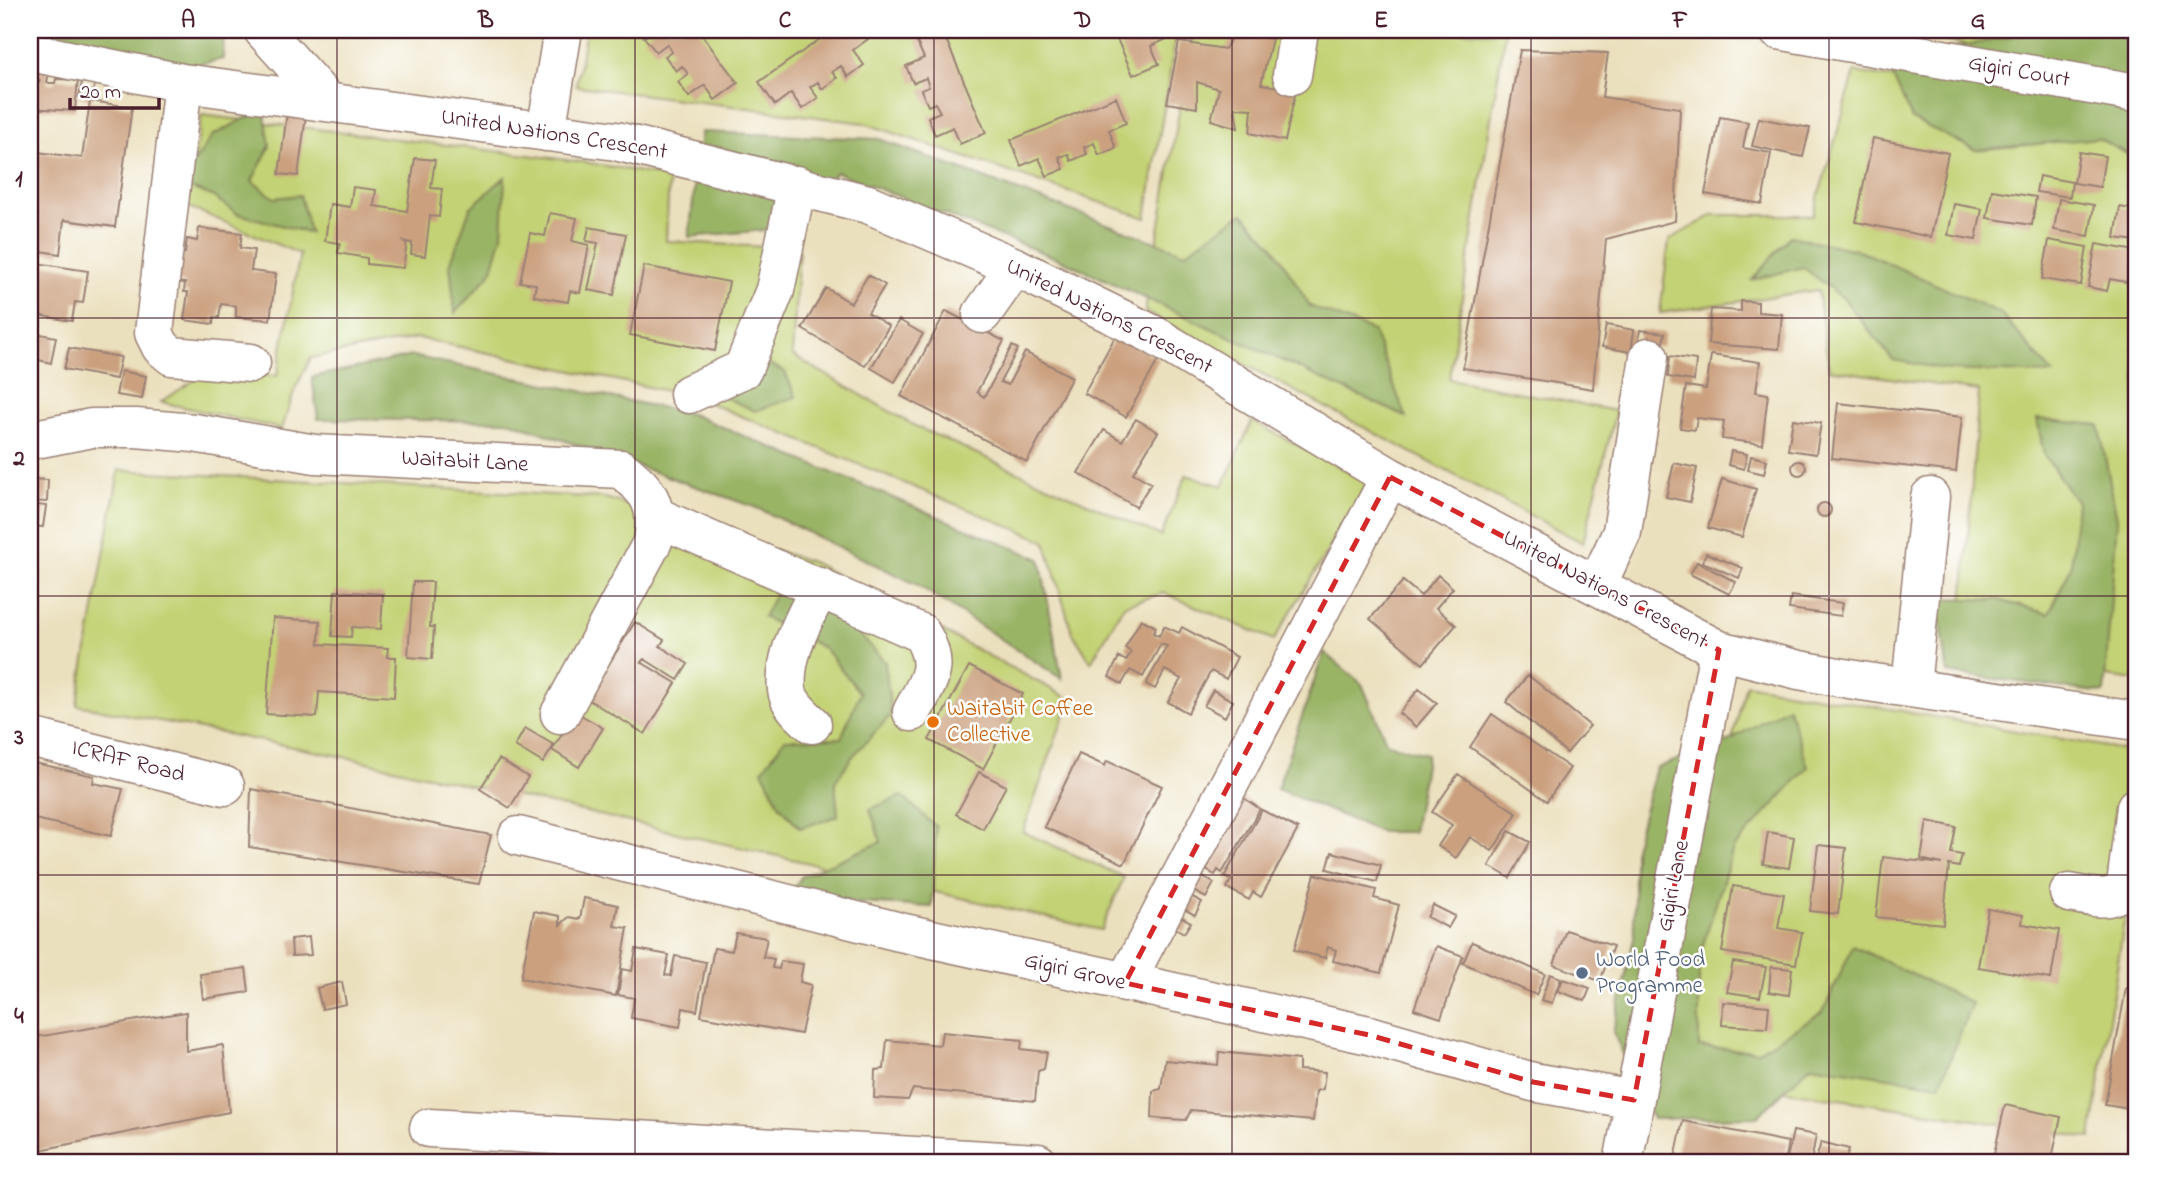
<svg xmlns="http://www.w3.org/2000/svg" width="2166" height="1193" viewBox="0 0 2166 1193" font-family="'Indie Flower',sans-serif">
<rect width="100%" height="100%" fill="#fff"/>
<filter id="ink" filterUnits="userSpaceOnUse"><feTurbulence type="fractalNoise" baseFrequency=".0143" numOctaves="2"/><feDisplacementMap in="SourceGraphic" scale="14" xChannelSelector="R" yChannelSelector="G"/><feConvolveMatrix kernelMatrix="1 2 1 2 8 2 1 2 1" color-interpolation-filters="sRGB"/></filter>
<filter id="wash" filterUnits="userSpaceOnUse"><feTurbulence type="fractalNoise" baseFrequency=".00686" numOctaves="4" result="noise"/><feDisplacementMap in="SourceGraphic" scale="28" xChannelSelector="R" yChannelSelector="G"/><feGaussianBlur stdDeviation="1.57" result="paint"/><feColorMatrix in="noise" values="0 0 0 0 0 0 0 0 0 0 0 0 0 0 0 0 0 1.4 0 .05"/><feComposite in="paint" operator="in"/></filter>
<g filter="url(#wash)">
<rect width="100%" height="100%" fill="#ebe0be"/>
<path fill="#c3d274" stroke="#867850" stroke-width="2" d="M586 30H1177L1146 218 864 123 576 86Z
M1193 30 1505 32 1449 379 1616 411 1583 543 1145 312Z
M1879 30H2136V52L2130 72Z
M1855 72 2136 118V680L1959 657 1979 391 1829 369 1818 290 1660 313 1669 240 1713 215H1813Z
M202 115 584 162 669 177 666 241 799 249 792 355 917 427 1161 536 1186 475 1223 486 1252 421 1369 482 1274 640 1164 593 1124 605 1091 662 1072 632 1045 541 695 397 418 338 311 358 295 389 282 429 161 402 208 371 277 376 300 254 186 206Z
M119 470 605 498 812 562 1070 699 1023 832 1124 877 1101 930 350 758 77 705Z
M1746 684 2136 752V844L2091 1138 1651 1070Z"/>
<path fill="#9ab466" stroke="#726a48" stroke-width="2" d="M49 30H224L223 59 174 70 51 35Z
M2045 30H2117L2136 52V159L2098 138 1975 150 1912 119 1886 61Z
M264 108 270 146 252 181 274 198 300 195 310 233 238 214 212 196 180 184 212 136Z
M701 132 879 139 1185 253 1243 213 1274 247 1310 306 1373 331 1406 417 1064 261 836 172 788 228 689 237Z
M505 177 502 235 491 273 455 313 450 265 470 208Z
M1790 236 1861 251 2000 313 2053 374 1949 370 1893 360 1844 299 1803 267 1752 280Z
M752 355 785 372 796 397 755 411 717 394Z
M412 356 691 414 1040 559 1062 679 918 585 757 508 509 421 318 419 312 377Z
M2037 419 2099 425 2117 519 2104 693 1948 673 1937 598 1999 600 2049 614 2071 567 2077 502 2044 455Z
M777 590 847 621 885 662 891 715 852 757 835 782 838 816 800 828 780 806 762 770 785 739 841 738 860 693 824 648 763 617Z
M1324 652 1362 684 1387 744 1427 754 1413 832H1381L1277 789Z
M1788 707 1808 767 1733 849 1699 958V1047L1758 1051 1823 1012 1853 946 1972 1003 1940 1085 1811 1065 1757 1117 1653 1119 1613 1032 1634 938V848L1656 768 1728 741Z
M902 796 936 827 932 907 858 903 792 890 802 876 881 842 870 809Z"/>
<g id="blocks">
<path fill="#cba07f" d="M654 30H698L738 83 715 100 705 85 689 97 678 82 688 74 682 66 676 71 665 56 672 52 667 44 656 52 644 37Z
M833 30H861L868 39 853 50 864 65 848 77 841 66 832 72 837 78 822 89 818 82 810 87 818 98 802 109 791 93 775 105 759 82Z
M942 30 986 133 960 144 953 127 935 135 928 117 940 112 935 103 928 106 921 90 929 87 926 78 913 83 906 66 924 58 916 40Z
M1113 30H1165L1169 38 1151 46 1159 64 1133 75Z
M1235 31 1272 39 1261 84 1296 90 1285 141 1250 133 1252 109 1235 108 1238 128 1211 120 1219 89 1197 82V108L1167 103 1179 42 1225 49Z
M1520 50 1608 53 1602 97 1680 108 1675 221 1606 239 1593 389 1463 368Z
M30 64 49 71 47 83H55L56 79 78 80 75 111 30 108V82L39 83 40 80 30 79Z
M82 82 95 84 92 100 79 97Z
M1116 97 1126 123 1109 130 1116 148 1099 155 1094 143 1084 147 1087 154 1071 161 1068 154 1059 157 1064 169 1047 176 1039 158 1021 166 1011 140Z
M90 101 132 107 115 227 64 220 60 254 33 250 38 214 30 213V151L82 158Z
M288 105 307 108 298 176 279 174Z
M1720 117 1748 122 1743 148 1771 153 1762 204 1705 194Z
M1759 118 1810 128 1803 157 1752 146Z
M1873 138 1948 153 1931 237 1856 222Z
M2079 152 2105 156 2100 187 2074 183Z
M415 158 435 160 431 188 442 189 439 217 430 216 425 256 411 254 412 243 402 241 407 243 403 268 367 264V258L338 253 340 243 325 241 330 204 350 207 353 187 376 190 374 206 407 211Z
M2039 176 2072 182 2070 197 2036 192Z
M1992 190 2036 197 2032 225 1987 218Z
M2059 199 2094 205 2089 236 2054 230Z
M1954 204 1982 209 1976 240 1948 235Z
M2120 207 2136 210V241L2115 238Z
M550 213 577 218 572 241 589 245 580 293 570 291 568 302 534 296 536 284 520 282 530 233 545 236Z
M589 227 626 234 614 295 588 290 598 243 586 241Z
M199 228 242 233 240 248 254 250 251 271 276 274 270 320 236 317V306L221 304 219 318 214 317 213 324 184 320 188 292H184L185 283 171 282 175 251 185 253 187 239 197 241Z
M2049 240 2087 247 2081 285 2042 279Z
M2096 244 2136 251V284L2110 279 2107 291 2088 287Z
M30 262 88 271 83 303 75 302 72 321 30 314Z
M644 266 729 282 715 351 630 335Z
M868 275 885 285 868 313 889 326 865 366 802 329 826 288 851 303Z
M1741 301 1758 302V312L1782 314 1779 349 1708 344 1711 309 1741 311Z
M946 311 1004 341 977 392 984 397 1012 346 1018 349 1000 382 1008 385 1025 352 1072 377 1027 462 901 396Z
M899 320 923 334 895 382 871 368Z
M1606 325 1634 330 1631 352 1602 347Z
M1640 330 1665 333 1662 347 1638 344Z
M30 332 56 337 51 363 30 358Z
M1116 335 1159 359 1126 417 1084 393Z
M69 348 121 357 116 379 64 369Z
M1711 355 1760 362 1756 392 1768 394 1762 444 1722 439 1724 421 1697 418 1695 430 1680 428 1686 386 1706 389Z
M1670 356 1696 360 1694 381 1668 377Z
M121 371 146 376 142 399 116 395Z
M1838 403 1962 417 1956 472 1832 458Z
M1136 419 1158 432 1133 473 1151 483 1136 507 1078 473 1104 430 1122 441Z
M1793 419 1821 423 1816 454 1788 450Z
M1731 451 1747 454 1744 469 1728 465Z
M1751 456 1767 460 1764 474 1748 470Z
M1792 468a7 7 0 1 1 14 0a7 7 0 1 1-14 0Z
M1674 463 1697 468 1690 502 1666 497Z
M30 479 48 480 47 502 30 501Z
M1722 479 1756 489 1742 537 1708 528Z
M1817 510a7 7 0 1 1 14 0a7 7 0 1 1-14 0Z
M30 504 46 506 43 527 30 526Z
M1706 553 1743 568 1739 578 1702 562Z
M1697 562 1736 582 1729 594 1690 574Z
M1438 575 1453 588 1436 608 1456 625 1423 664 1370 619 1403 581 1421 596Z
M413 582H433L430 627H434L432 659 408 657Z
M335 591 383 594 381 629 352 627 351 637 332 636Z
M1791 596 1843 603 1841 616 1789 609Z
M273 618 320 621 319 644 388 648 387 657H396L394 697 319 692 317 717 266 714Z
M1141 619 1156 627 1153 633 1159 636 1164 626 1179 633 1182 627 1237 657 1226 679 1211 671 1188 713 1168 702 1181 679 1165 670 1155 689 1146 684 1167 646 1161 644 1143 677 1130 670 1122 684 1109 677 1119 657 1126 661 1131 652 1125 648Z
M635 622 664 640 660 646 688 664 678 680 644 659 641 662 676 683 645 734 587 699Z
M969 666 1023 694 983 769 929 740Z
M1528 675 1590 726 1567 753 1506 702Z
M1419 689 1437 703 1416 727 1399 713Z
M1213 690 1233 701 1225 717 1204 706Z
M576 712 603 728 579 767 552 750Z
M1492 714 1570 768 1547 801 1470 747Z
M525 728 554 745 543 763 515 746Z
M1079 754 1105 766 1107 761 1162 786 1124 864 1044 827Z
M499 759 528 777 510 808 480 789Z
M30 762 94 776 93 783 123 789 111 836 30 818Z
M979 772 1006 786 983 829 956 814Z
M1458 774 1517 813 1492 851 1470 837 1456 858 1438 846 1452 825 1432 812Z
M251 789 491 835 479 884 249 847Z
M1232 790 1260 809 1222 873 1218 870 1215 875 1191 861Z
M1262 810 1298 829 1261 897 1253 892 1249 900 1227 888 1231 880 1224 877Z
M1927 821 1956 827 1951 853 1962 855 1959 867 1949 865 1943 924 1876 917 1883 857 1942 864 1921 859Z
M1509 831 1530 842 1510 878 1489 866Z
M1768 832 1794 837 1789 868 1763 864Z
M1818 845 1846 848 1838 914 1810 911Z
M1332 852 1381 865 1377 882 1327 869Z
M1194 872 1214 883 1206 898 1186 887Z
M1315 874 1376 890 1374 898 1399 905 1381 973 1333 961 1336 950 1328 947 1325 958 1294 950Z
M1733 886 1784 894 1778 928 1802 932 1796 964 1722 952Z
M1185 893 1202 902 1195 915 1178 906Z
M584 898 618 905 614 926 628 928 616 996 521 978 534 911 560 916V925L569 917 580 919Z
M1433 905 1455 916 1448 928 1427 917Z
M1988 909 2023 915 2022 924 2059 930 2051 979 1978 967Z
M1171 911 1191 922 1184 933 1165 922Z
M1566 930 1613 946 1600 981 1554 965Z
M736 933 767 938 763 957 774 959 772 968 779 969 781 961 803 964 800 982 811 985 801 1034 701 1016 714 948 732 951Z
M309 937 311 955 292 956 291 939Z
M1472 942 1545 974 1536 995 1463 963Z
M1436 946 1463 956 1441 1018 1414 1009Z
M636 949 669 955 665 975 671 976 675 956 706 962 697 1011 683 1008 680 1027 631 1018 634 998 618 995 622 969 632 971Z
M1733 962 1766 967 1760 997 1727 992Z
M1771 967 1792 969 1789 995 1769 992Z
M246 968 249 992 203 999 200 974Z
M1550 974 1561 978 1552 1003 1541 1000Z
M1563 979 1590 988 1585 1001 1558 991Z
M342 982 346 1004 322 1009 317 988Z
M2126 988 2136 989V1110L2105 1105Z
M1723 1002 1769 1006 1767 1028 1722 1025Z
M186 1012V1051L223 1045 229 1112 30 1152V1038Z
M942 1032 1022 1040 1021 1049 1047 1052 1044 1069 1038 1071 1035 1101 913 1089 908 1100 874 1098 875 1070 884 1069 887 1040 940 1045Z
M1219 1052 1299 1060V1070L1325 1072 1323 1089 1316 1091 1313 1121 1191 1110 1186 1120 1152 1118 1153 1091 1161 1089 1165 1060 1218 1065Z
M2005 1105 2061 1117 2051 1163H1992Z
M1683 1121 1788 1142 1784 1163H1674Z
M1793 1131 1816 1135 1811 1163H1786Z
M1821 1142 1849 1149 1845 1163H1815Z
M590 1145 608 1163H571Z
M59 1157 80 1163H35V1162Z"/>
</g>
</g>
<g filter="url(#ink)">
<use href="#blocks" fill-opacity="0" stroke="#9a8074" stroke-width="2"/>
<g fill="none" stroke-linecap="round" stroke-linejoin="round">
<defs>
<path id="minor" d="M263 30 326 100
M1778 30 2136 93
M30 52 183 83 616 141 868 204 1015 267 1152 334 1390 477 1719 650 1799 670 1861 681 2136 721
M1292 75 1299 30
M183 83 154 333 161 347 172 356 251 363
M546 132 563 30
M982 314 1015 267
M689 394 743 369 775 290 797 185
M30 440 92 428H136L194 433 315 454 621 469C649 491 659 504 653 541L560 714
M657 517 921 633C942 667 928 681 912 712
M1597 585 1622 532 1649 357
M1911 687 1930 497
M812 724C802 715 789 704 787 690 783 654 805 618 820 587
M30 737 225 786
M518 836 900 932 1369 1035 1533 1082 1634 1100
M2069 893C2089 896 2113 905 2126 885L2136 807
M1125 983 1390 477
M429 1128 1038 1163
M1623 1163 1719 650"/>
</defs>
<use href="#minor" stroke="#9a8074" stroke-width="41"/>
<use href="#minor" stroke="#fff" stroke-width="38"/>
</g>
</g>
<path fill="none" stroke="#d62828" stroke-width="5" stroke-dasharray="14 9" stroke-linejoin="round" d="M1390 477 1719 650 1634 1100 1533 1082 1369 1035 1125 983Z"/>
<path fill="none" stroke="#4a1f2b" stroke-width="2" stroke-opacity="0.55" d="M337 30V1163M635 30V1163M934 30V1163M1232 30V1163M1531 30V1163M1829 30V1163M30 318H2136M30 596H2136M30 875H2136"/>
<circle fill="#e8710a" stroke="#fff" stroke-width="2.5" cx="933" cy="722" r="7"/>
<circle fill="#5c6f8a" stroke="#fff" stroke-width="2.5" cx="1582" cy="973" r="7"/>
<g text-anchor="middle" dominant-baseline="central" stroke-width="5" stroke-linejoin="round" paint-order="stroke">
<g font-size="23" fill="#4a1f2b" stroke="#fff">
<text transform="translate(2019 72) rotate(10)">Gigiri Court</text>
<text transform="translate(554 135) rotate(9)">United Nations Crescent</text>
<text transform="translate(1109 317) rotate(27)">United Nations Crescent</text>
<text transform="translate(465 462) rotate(3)">Waitabit Lane</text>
<text transform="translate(1605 590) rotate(28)">United Nations Crescent</text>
<text transform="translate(128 762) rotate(14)">ICRAF Road</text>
<text transform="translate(1674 886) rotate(-79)">Gigiri Lane</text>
<text transform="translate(1075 972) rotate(13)">Gigiri Grove</text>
</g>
<g font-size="23" fill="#c56008" stroke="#fff" text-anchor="start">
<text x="947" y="709">Waitabit Coffee<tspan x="947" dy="26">Collective</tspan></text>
</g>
<g font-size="23" fill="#4e5e75" stroke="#fff" text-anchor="start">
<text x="1596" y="960">World Food<tspan x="1596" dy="26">Programme</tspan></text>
</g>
</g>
<rect width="2166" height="1193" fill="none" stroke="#fff" stroke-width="77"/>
<path d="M70 98v10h89v-10" fill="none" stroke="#4a1f2b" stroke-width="3.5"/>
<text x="80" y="98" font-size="21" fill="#4a1f2b" stroke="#ffffff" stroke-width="5" paint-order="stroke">20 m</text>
<rect x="38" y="38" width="2090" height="1116" fill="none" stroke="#4a1f2b" stroke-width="2.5"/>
<g font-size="23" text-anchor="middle" font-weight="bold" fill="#4a1f2b">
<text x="188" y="27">A</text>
<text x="486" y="27">B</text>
<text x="785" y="27">C</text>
<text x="1083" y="27">D</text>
<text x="1381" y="27">E</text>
<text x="1680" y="27">F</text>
<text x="1978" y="27">G</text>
<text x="19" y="186">1</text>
<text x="19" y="465">2</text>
<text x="19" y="744">3</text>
<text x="19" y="1023">4</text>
</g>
</svg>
